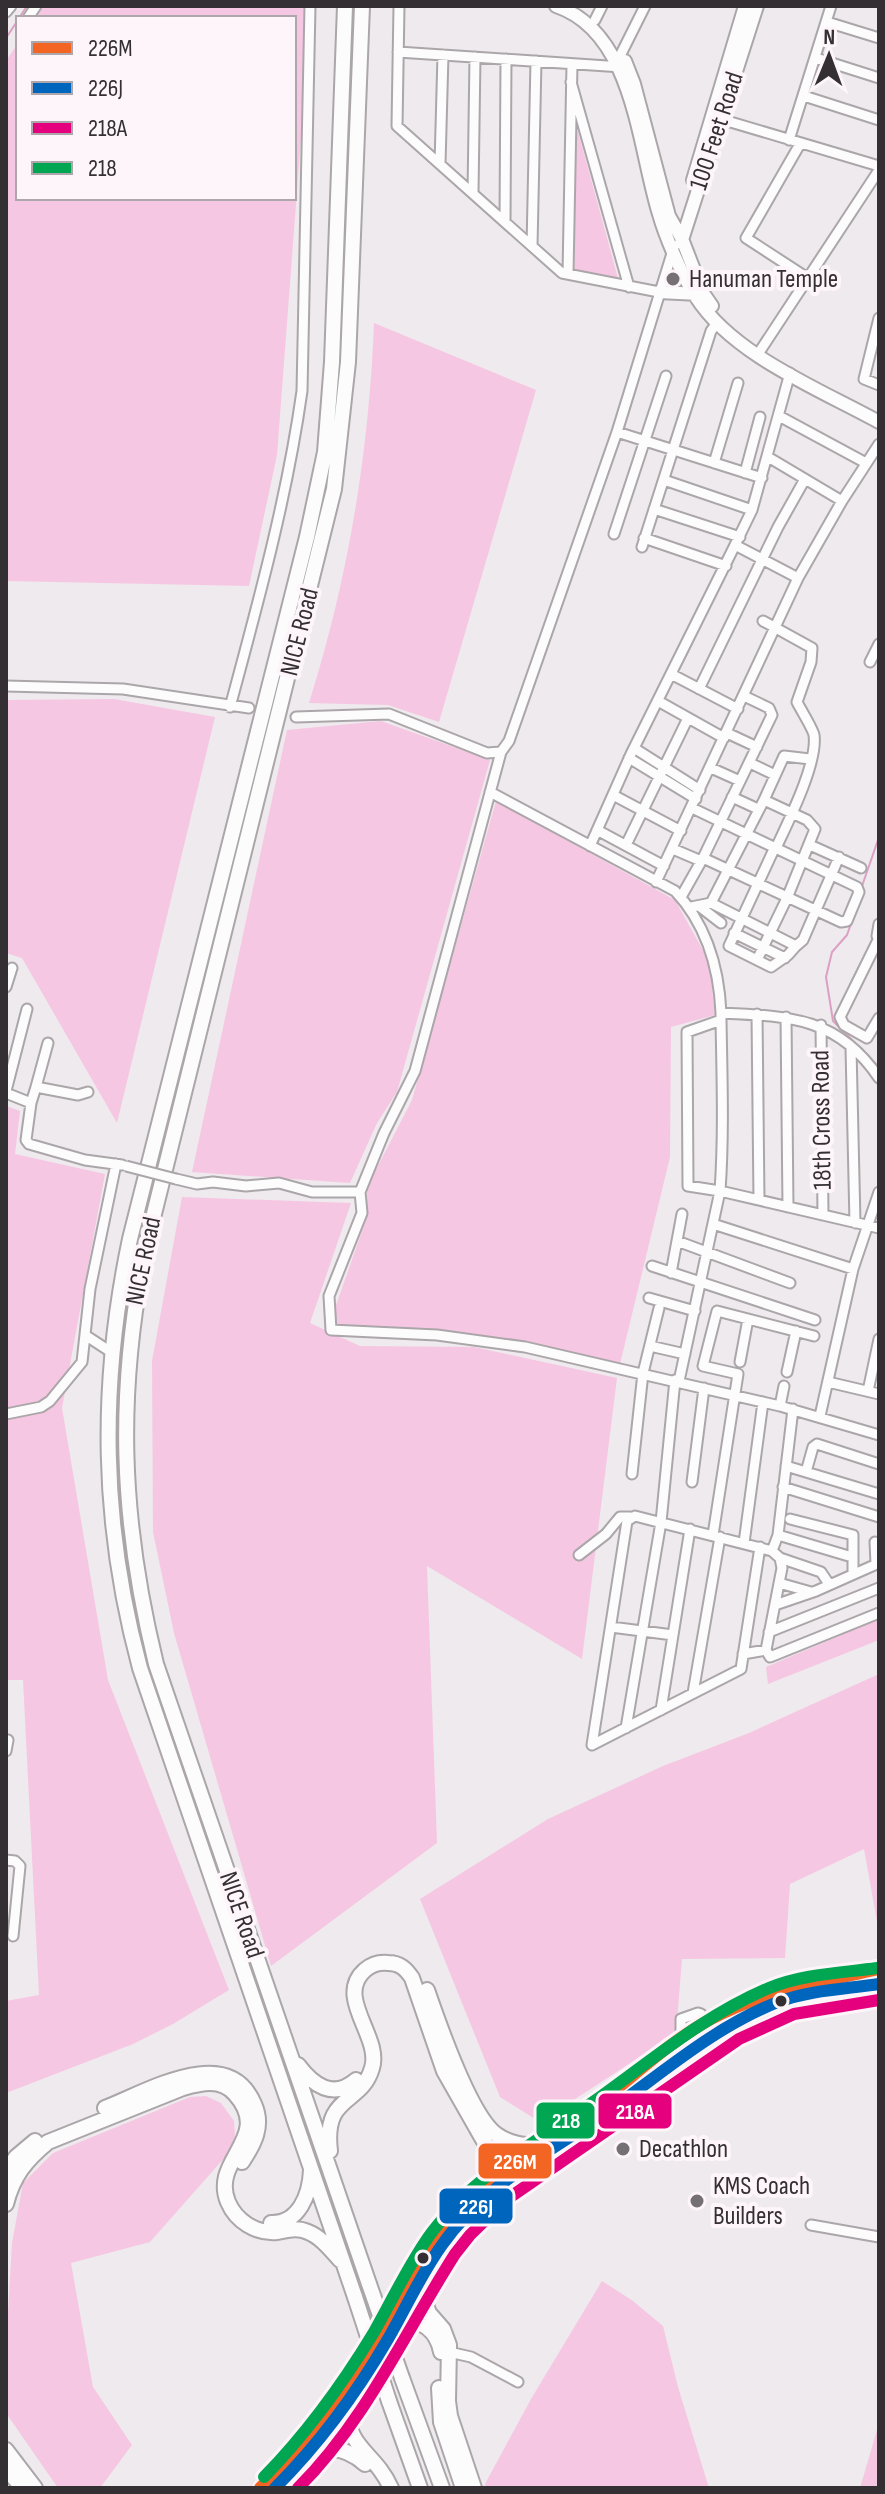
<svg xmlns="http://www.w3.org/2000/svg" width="885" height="2494" viewBox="0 0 885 2494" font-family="'Sofia Sans Condensed',sans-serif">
<rect width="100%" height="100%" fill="#efeaed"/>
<path fill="#f6c7e3" d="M43 6H311L277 455 249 586 6 581V61L18 43V198H294V18H35Z
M574 117 619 282 572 271Z
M374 323 536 390 439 722 388 705 309 703C348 579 369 453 374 323Z
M114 699 215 717 117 1123 22 958 6 953V700Z
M381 721 490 760 397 1092 377 1123 350 1183 192 1172 287 730Z
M496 801 675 900 709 961 715 1015 671 1027 670 1157 620 1364 448 1333 338 1328 335 1308 367 1217 366 1189 412 1100Z
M6 1106 20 1111 15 1154 105 1174 62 1408 108 1680 229 1990 173 2024 133 2044 6 2093V2001L39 1995 23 1680H6Z
M182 1197 351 1203 310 1323 360 1346 474 1347 617 1378 582 1659 427 1566 437 1843 271 1966 174 1633 153 1532 152 1361Z
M879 1619V1640L768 1684 766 1667Z
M879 1674V1933L864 1849 790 1884 785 1958 682 1959 676 2033 540 2122 500 2097 420 1899 548 1819 663 1766 749 1733Z
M206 2096 221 2103 234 2121 235 2137 226 2156 150 2242 71 2263 93 2387 132 2445 100 2488H58L6 2413V2348L12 2243 23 2183 53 2153 190 2097Z
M602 2281 633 2301 663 2326 678 2387 709 2488H486L485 2484 531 2399Z
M879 2423V2488H860Z"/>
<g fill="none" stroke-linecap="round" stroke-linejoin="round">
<path stroke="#dba0c4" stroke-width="2" d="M19 18 27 6
M6 38 18 20
M861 889 879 837
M853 918 847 935 832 952 826 977 833 1021 879 1067"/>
<defs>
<path id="minor" d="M399 6 397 126 562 273 659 292
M6 12 11 6
M28 18 36 6
M595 20 602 6
M827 22 879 38
M398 52 622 67
M816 58 879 78
M615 59 621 54 645 6
M571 82 629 287
M804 96 879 120
M717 118 879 166
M789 140 831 6
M800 144 746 238 809 279
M440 164 443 55
M473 193 475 57
M505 221 506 59
M532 246 536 61
M568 274 572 64
M879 318 864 379 879 385
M760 351 879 170
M779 416 866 463
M617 432 762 478
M768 457 842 501
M714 463 738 383
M745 473 760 417
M664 480 752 510
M654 509 740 537
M614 534 666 376
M644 538 726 566
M735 545 752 510 790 373
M642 547 711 331 717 323
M763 621 812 648 811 662 797 702C801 710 813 729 814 735 818 763 788 822 776 848
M870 662 879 644
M671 674 738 709
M6 686 123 689 249 708
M699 689 778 527 805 479
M658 701 724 738
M230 707C258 603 287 498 302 391L310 6
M296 717 389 714 487 753 501 752 509 741 617 432 673 250
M727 733 757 747
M634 748 700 790
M629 758 696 799
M750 763 775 775
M711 768 740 781
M490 792 675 891C707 925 719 967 721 1013 789 1016 838 1017 879 1078
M613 795 681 831
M732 797 758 809
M692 808 857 887 859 892 847 921 841 922 703 858
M597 830 664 866
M626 845 688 718
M810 845 861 868
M590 846 631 754 735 545 798 578
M775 847 729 946 771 967 788 955 796 946
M673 849 701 861
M656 882 798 578 842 501 879 444
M681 897 703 858 772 715 769 708 744 696
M711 903 764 800 784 756 810 759
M699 906 721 923
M691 907 711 903 796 946 803 940 839 857
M879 924 877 936 879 938
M734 933 785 958
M879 938 840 1017 844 1025 867 1038 879 1018
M757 960 787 898 815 829 807 820 764 800
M6 987 12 968
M721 1013V1020C722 1077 724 1134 720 1191L688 1186 687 1032 721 1020
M757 1014 759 1200
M786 1017 788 1207
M821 1025 823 1215
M851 1048 855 1223
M36 1087 48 1043
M6 1091 27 1009
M6 1093 31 1103 36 1087 78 1095 88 1092
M31 1103 26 1140 29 1144 85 1160 122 1165
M176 1179 197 1184 213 1182 246 1186 279 1183 312 1192H360L384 1133 415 1071 501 752
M360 1192 362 1213 329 1296 331 1330 437 1335 525 1347 780 1406 879 1435
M713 1224 853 1269
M677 1241 790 1283
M652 1266 815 1320
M671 1273 682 1214
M649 1298 695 1311
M85 1335 111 1352
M650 1346 685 1354
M740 1362 748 1319
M787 1372 796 1331
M679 1381 720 1191 879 1228
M828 1382 879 1394
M868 1391 879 1339
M780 1406 784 1386
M6 1414 41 1407 50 1401 82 1362 90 1289 116 1164
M820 1416 853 1269 879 1192
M786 1466 879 1494
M806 1472 813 1447 817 1444 879 1464
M632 1474 643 1373 659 1308
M692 1482 704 1388
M783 1487 879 1517
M790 1519 853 1535V1573
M713 1535 738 1374 703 1366 717 1311 814 1336
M778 1535 852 1557
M875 1542 876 1564
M744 1543 763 1402
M772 1551 780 1558 782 1568 766 1650 770 1657 879 1613
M579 1555 606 1534 620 1517H630
M780 1558 821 1572 829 1584
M779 1583 811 1592
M775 1605 816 1591 879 1563
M611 1627 673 1635
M769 1632 879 1588
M743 1654 766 1650
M693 1693 720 1537
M661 1710 690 1529
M626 1728 661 1522 675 1380
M592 1745 627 1521 635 1516 772 1551 778 1535 793 1409
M592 1745 741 1669 760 1547
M6 1751 8 1740
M6 1860 15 1861 20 1866 13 1936
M681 2039V2019L698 2013 701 2014 704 2023
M811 2225 879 2237
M449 2352 471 2357 518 2382"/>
<path id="major" d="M556 6C634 32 638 147 659 214 665 236 683 278 696 297 733 355 819 389 879 422
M625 61 634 84 669 216 682 239 703 293 712 306
M693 180 745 6
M681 243 757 6
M659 292 699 294"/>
<path id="highway" d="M345 6 332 362 325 452 307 537 130 1239C99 1386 101 1523 140 1668L355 2297
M362 6 348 362 334 489 147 1242C116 1391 120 1517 156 1664L369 2284
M427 1990C438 2022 471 2117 497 2135 510 2144 523 2145 538 2146
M298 2065C313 2085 333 2100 356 2080
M105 2108C147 2092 228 2042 254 2104 264 2126 254 2144 242 2162
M559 2143 647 2083 699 2044 734 2021 785 2000 879 1984
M330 2151C323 2093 361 2106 372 2068 382 2037 334 1997 365 1970 371 1965 379 1962 388 1963 400 1963 406 1969 412 1978L444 2071 485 2143 486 2172 480 2188
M6 2172 16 2157 35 2141
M6 2204C13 2176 26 2160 48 2142L183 2088C201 2083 221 2078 235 2094 274 2138 210 2159 228 2202 236 2221 256 2234 277 2232 288 2230 297 2227 308 2232 321 2237 331 2250 340 2260
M470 2211 535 2160
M271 2223C299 2224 310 2194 311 2170
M421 2281 423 2297 429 2313 443 2329 449 2345 448 2401 450 2416 474 2488
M399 2320C421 2319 437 2330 441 2352
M384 2345 420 2284
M402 2378 442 2488
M439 2388 441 2422 463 2488
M389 2401 420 2488
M348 2402C344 2449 374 2450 391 2488
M6 2450 35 2488
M309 2457C329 2443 348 2449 365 2464
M6 2469 23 2488
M260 2488C279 2470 299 2453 316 2432 368 2368 399 2289 448 2222 485 2173 546 2142 595 2107 639 2075 678 2033 727 2011 775 1989 828 1981 879 1969
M275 2488 316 2445"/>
</defs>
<use href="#minor" stroke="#aba6a9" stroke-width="13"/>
<use href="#major" stroke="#aba6a9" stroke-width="16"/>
<use href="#highway" stroke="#aba6a9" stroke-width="18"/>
<use href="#minor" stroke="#fdfcfc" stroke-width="9"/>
<use href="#major" stroke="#fdfcfc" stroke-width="12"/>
<use href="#highway" stroke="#fdfcfc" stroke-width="14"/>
<defs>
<path id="minor-bridge" d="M126 1166 176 1179"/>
<path id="highway-bridge" d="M369 2284 402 2378
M355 2297 389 2401"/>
</defs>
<use href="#minor-bridge" stroke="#aba6a9" stroke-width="13" stroke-linecap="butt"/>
<use href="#highway-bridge" stroke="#aba6a9" stroke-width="18" stroke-linecap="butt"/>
<use href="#minor-bridge" stroke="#fdfcfc" stroke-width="9"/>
<use href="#highway-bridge" stroke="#fdfcfc" stroke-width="14"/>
<defs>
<path id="bus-1" d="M260 2488C287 2463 312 2438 334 2408 376 2349 404 2280 448 2222 483 2177 534 2149 580 2117 625 2086 663 2045 711 2019 763 1991 822 1982 879 1969"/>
<path id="bus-2" d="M275 2488C320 2443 356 2394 388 2339 406 2308 421 2274 442 2245 483 2186 548 2153 606 2113 661 2074 714 2027 778 2002 810 1990 846 1989 879 1984"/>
<path id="bus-3" d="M298 2488C366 2420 404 2334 455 2254L470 2235 506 2200 739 2039 794 2014 879 2000"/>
<path id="bus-4" d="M264 2477C307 2433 342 2385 374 2332 393 2299 409 2263 432 2232 475 2174 538 2141 596 2100 652 2060 705 2015 769 1988 803 1974 841 1973 877 1968"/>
</defs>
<use href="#bus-1" stroke="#fef5fa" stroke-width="18"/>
<use href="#bus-2" stroke="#fef5fa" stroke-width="18"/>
<use href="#bus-3" stroke="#fef5fa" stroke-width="18"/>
<use href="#bus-4" stroke="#fef5fa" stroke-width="18"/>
<use href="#bus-1" stroke="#f26522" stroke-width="12"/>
<use href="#bus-2" stroke="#0065bd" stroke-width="12"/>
<use href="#bus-3" stroke="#e5007d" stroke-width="12"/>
<use href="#bus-4" stroke="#00a651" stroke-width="12"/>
</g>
<g fill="#757073" stroke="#fef5fa" stroke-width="3">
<circle cx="673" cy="279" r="8"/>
<circle cx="623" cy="2149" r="8"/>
<circle cx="697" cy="2201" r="8"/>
</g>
<g fill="#342f32" stroke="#fef5fa" stroke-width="3">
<circle cx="781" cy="2001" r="7"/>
<circle cx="423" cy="2258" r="7"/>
</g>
<g text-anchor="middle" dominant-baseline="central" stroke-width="8" stroke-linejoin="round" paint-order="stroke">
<g font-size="26" fill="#342f32" stroke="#fef5fa">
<text transform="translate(717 131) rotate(-72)">100 Feet Road</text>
<text transform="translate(300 632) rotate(-76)">NICE Road</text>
<text transform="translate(822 1120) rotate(-91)">18th Cross Road</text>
<text transform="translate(144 1261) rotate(-78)">NICE Road</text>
<text transform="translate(241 1915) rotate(71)">NICE Road</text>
</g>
<g font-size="26" fill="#342f32" stroke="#fef5fa" text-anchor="start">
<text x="689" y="279">Hanuman Temple</text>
<text x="639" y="2149">Decathlon</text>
<text x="713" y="2186">KMS Coach<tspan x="713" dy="30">Builders</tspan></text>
</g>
</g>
<g stroke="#fef5fa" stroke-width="3">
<rect x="597" y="2092" width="76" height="38" rx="8" fill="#e5007d"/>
<rect x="535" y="2101" width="61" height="39" rx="8" fill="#00a651"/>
<rect x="477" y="2142" width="76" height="38" rx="8" fill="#f26522"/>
<rect x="438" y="2187" width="76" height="38" rx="8" fill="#0065bd"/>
</g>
<g font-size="22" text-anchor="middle" font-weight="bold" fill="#fff">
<text x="635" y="2119">218A</text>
<text x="566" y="2128">218</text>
<text x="515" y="2169">226M</text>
<text x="476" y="2214">226J</text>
</g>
<rect width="885" height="2494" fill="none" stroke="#342f32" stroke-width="16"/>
<rect x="16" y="16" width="280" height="184" fill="#fef5fa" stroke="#ada6aa" stroke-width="2"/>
<rect x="32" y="42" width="40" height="12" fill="#f26522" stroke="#ada6aa" stroke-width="2"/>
<text x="88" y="56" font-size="24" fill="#342f32">226M</text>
<rect x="32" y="82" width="40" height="12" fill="#0065bd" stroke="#ada6aa" stroke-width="2"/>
<text x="88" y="96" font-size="24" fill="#342f32">226J</text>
<rect x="32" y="122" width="40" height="12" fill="#e5007d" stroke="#ada6aa" stroke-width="2"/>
<text x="88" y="136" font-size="24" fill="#342f32">218A</text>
<rect x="32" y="162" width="40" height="12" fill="#00a651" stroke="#ada6aa" stroke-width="2"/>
<text x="88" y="176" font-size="24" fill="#342f32">218</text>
<g transform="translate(829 56) rotate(1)" stroke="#fef5fa" stroke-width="6" paint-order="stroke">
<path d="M0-6L14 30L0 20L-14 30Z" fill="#342f32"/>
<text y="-12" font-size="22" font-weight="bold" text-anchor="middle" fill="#342f32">N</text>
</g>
</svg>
